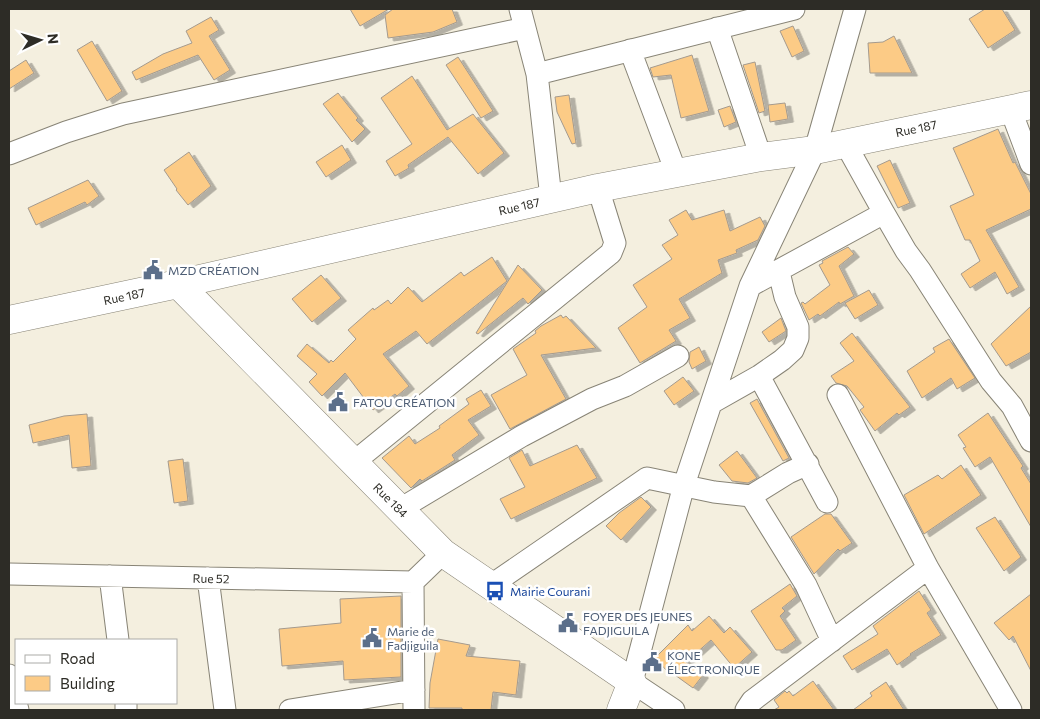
<svg xmlns="http://www.w3.org/2000/svg" width="1040" height="719" viewBox="0 0 1040 719" font-family="Commissioner,sans-serif">
<defs>
<filter id="shadow"><feDropShadow dx="5.5" dy="3" stdDeviation="0" flood-color="#0004"/></filter>
</defs>
<rect width="100%" height="100%" fill="#f4efdf"/>
<path fill="#fccb86" stroke="#a49a8e" filter="url(#shadow)" d="M350 9H389L360 26Z
M393 9H452L457 22 433 32 388 38 385 15Z
M985 9H1002L1015 30 988 48 969 19Z
M211 17 219 30 209 36 230 70 214 80 198 55 136 80 132 72 163 54 192 43 186 31Z
M793 26 804 51 792 57 780 31Z
M894 36 912 73H870L868 43 883 42Z
M92 41 122 91 107 101 77 50Z
M692 55 709 111 681 118 671 75 653 77 650 68Z
M458 57 493 111 481 118 446 65Z
M26 60 34 73 9 89V71Z
M755 62 765 111 759 113 743 65Z
M412 76 447 130 473 114 504 153 478 174 448 137 408 165 409 168 395 176 386 161 412 144 381 98Z
M338 93 358 118 356 120 365 129 352 142 323 104Z
M569 95 576 143 572 144 557 112 555 97Z
M785 103 788 119 770 122 768 105Z
M730 106 736 122 724 127 718 110Z
M998 129 1013 163 1015 162 1031 194V209L986 230 1019 287 1007 294 995 272 970 288 961 274 980 261 970 240H965L950 206 974 195 953 148Z
M342 145 351 160 326 177 316 162Z
M189 152 211 186 188 205 176 190 177 189 164 170Z
M890 160 910 203 898 208 877 166Z
M88 180 99 196 87 205 85 202 36 225 28 208Z
M686 210 692 220 724 210 730 231 760 217 765 226 758 240 736 250 737 253 718 260 722 273 679 299 690 318 669 330 676 341 640 363 618 328 647 307 633 285 672 259 662 245 678 235 669 220Z
M848 247 854 254 839 266 854 296 840 304 839 302 820 316 818 314 809 320 801 303 803 302 805 304 830 285 819 265 823 263 822 261Z
M492 257 507 281 427 344 416 331 383 354 409 386 397 396 395 394 373 410 345 373 322 396 309 382 317 374 297 356 307 344 329 363 331 360 333 362 356 339 348 330 373 308 374 310 388 300 391 304 408 287 422 302 461 272 464 276Z
M518 265 542 290 528 304 523 298 478 334 476 333Z
M321 275 341 298 312 322 292 299Z
M869 290 878 305 855 319 845 303Z
M1031 306V352L1006 366 991 344Z
M561 315 563 318 566 316 596 348 541 355 566 399 510 429 491 395 527 375 513 349 536 333 535 331 541 326Z
M781 318 786 331 769 342 762 332Z
M852 333 910 407 899 415 897 413 875 431 860 410 864 407 847 386 836 383 831 376 854 361 840 343Z
M949 339 975 378 957 389 951 378 922 398 907 371 935 352 933 348Z
M699 347 706 361 692 369 689 362 690 352Z
M683 377 694 391 674 405 664 391Z
M481 390 491 406 468 420 479 435 452 455 455 460 422 481 420 479 411 488 382 458 409 436 415 444 440 428 439 426 469 404 466 399Z
M757 399 789 458 783 461 750 403Z
M988 413 1023 466 1021 468 1031 484V527L990 457 975 467 963 448 966 447 958 435Z
M87 414 91 466 72 468 69 435 33 443 29 425 64 416Z
M577 445 597 478 511 519 500 499 525 487 509 458 522 450 530 466Z
M737 451 757 478 748 483 732 481 719 465Z
M183 459 188 501 174 503 168 461Z
M961 465 981 495 924 534 904 495 938 475 942 479Z
M641 497 651 507 621 540 606 526 619 513Z
M825 514H831L852 543 840 551 838 549 814 574 791 537Z
M995 517 1021 557 1004 571 976 528Z
M790 584 797 596 782 608 785 611 780 616 796 640 782 650H776L751 611Z
M919 591 931 610 927 613 941 635 910 654 911 655 897 665 887 649 852 670 843 656 878 634 873 626Z
M1031 594V671L1013 636 1009 640 994 623Z
M401 596V677L344 680 343 661 282 666 279 629 341 623 340 599Z
M709 616 724 633 730 627 752 652 734 668 711 640 686 662 703 675 693 688 668 670 667 671 655 658 688 625 692 631Z
M438 639 470 645 466 656 520 661 516 695 493 692 491 710H462V708H429L430 683Z
M813 681 834 710H774L779 707 774 700 785 691 787 693 789 691 793 696Z
M886 682 904 710H853L872 696 870 693Z"/>
<g fill="none" stroke-linecap="round" stroke-linejoin="round">
<defs>
<path id="street" d="M520 9 537 74 551 198
M717 28 761 157
M630 50 676 172
M537 74 794 9
M1010 108 1031 164
M845 143 884 213
M9 154 66 132 123 114 525 28
M750 286 884 213 906 251 920 270 991 381 1012 406 1031 441
M759 376 827 502
M838 395 928 568 1011 710
M713 402 759 376 782 360 793 350 798 338V327L785 297 779 272
M354 462 611 253 615 243 598 188
M751 496 806 585 832 641
M400 509 522 436 592 399 625 386 678 356
M9 574 413 582
M110 576 118 640
M208 578 225 710
M490 586 647 478 714 492 751 496 788 473 808 464
M9 675 18 710
M126 703V710
M290 710 414 690
M414 710 413 582 443 553
M674 710 632 682 684 485 750 286 815 150 855 9
M746 710 752 701 928 568"/>
<path id="secondary" d="M178 284 443 553 632 682 621 710
M9 320 178 284 598 188 761 157 815 150 1031 105"/>
</defs>
<use href="#street" stroke="#888476" stroke-width="23"/>
<use href="#secondary" stroke="#888476" stroke-width="29"/>
<use href="#street" stroke="#fff" stroke-width="21"/>
<use href="#secondary" stroke="#fff" stroke-width="28"/>
</g>
<defs>
<symbol id="civic-bare" viewBox="-9 -9 18 18"><path d="M-.6-6.5H3V-4.5H.6V-3L4-1V1h2V6H-6V1h2V-1L-.6-3ZM-1.2 2.5V6h2.4V2.5Z" fill="#5c6f8a" stroke="#fff" stroke-width="2.5" paint-order="stroke"/></symbol>
<symbol id="bus-bare" viewBox="-9 -9 18 18"><path d="M-5-6H5V4H4V6H2V4H-2V6H-4V4H-5ZM-3.5-4V0h7V-4ZM-3.5 1.2v1.5H-2V1.2ZM2 1.2v1.5H3.5V1.2Z" fill="#1a4fb4" stroke="#fff" stroke-width="2.5" paint-order="stroke"/></symbol>
</defs>
<g fill-rule="evenodd">
<use href="#civic-bare" x="139" y="256" width="28" height="28"/>
<use href="#civic-bare" x="324" y="388" width="28" height="28"/>
<use href="#bus-bare" x="481" y="577" width="28" height="28"/>
<use href="#civic-bare" x="554" y="609" width="28" height="28"/>
<use href="#civic-bare" x="358" y="624" width="28" height="28"/>
<use href="#civic-bare" x="638" y="648" width="28" height="28"/>
</g>
<g text-anchor="middle" dominant-baseline="central" stroke-width="5" stroke-linejoin="round" paint-order="stroke">
<g font-size="12" fill="#2d2c26" stroke="#fff">
<text transform="translate(916 128) rotate(-12)">Rue 187</text>
<text transform="translate(519 206) rotate(-13)">Rue 187</text>
<text transform="translate(124 296) rotate(-12)">Rue 187</text>
<text transform="translate(391 500) rotate(45)">Rue 184</text>
<text transform="translate(211 578) rotate(1)">Rue 52</text>
</g>
<g font-size="12" fill="#4e5e75" stroke="#fff" text-anchor="start">
<text x="168" y="270">MZD CRÉATION</text>
<text x="353" y="402">FATOU CRÉATION</text>
<text x="583" y="616">FOYER DES JEUNES<tspan x="583" dy="14">FADJIGUILA</tspan></text>
<text x="387" y="631">Marie de<tspan x="387" dy="14">Fadjiguila</tspan></text>
<text x="667" y="655">KONE<tspan x="667" dy="14">ÉLECTRONIQUE</tspan></text>
</g>
<g font-size="12" fill="#164399" stroke="#fff" text-anchor="start">
<text x="510" y="591">Mairie Courani</text>
</g>
</g>
<rect width="1040" height="719" fill="none" stroke="#2d2c26" stroke-width="20"/>
<rect x="15" y="639" width="162" height="65" fill="#ffffff" stroke="#ababa8"/>
<rect x="25" y="655" width="25" height="8" fill="#ffffff" stroke="#ababa8"/>
<text x="60" y="664" font-size="15" fill="#2d2c26">Road</text>
<rect x="25" y="676" width="25" height="15" fill="#fccb86" stroke="#ababa8"/>
<text x="60" y="689" font-size="15" fill="#2d2c26">Building</text>
<g transform="translate(40 40) rotate(85)" stroke="#ffffff" stroke-width="4" paint-order="stroke">
<path d="M0-4L9 19L0 12L-9 19Z" fill="#2d2c26"/>
<text y="-8" font-size="14" font-weight="bold" text-anchor="middle" fill="#2d2c26">N</text>
</g>
</svg>
